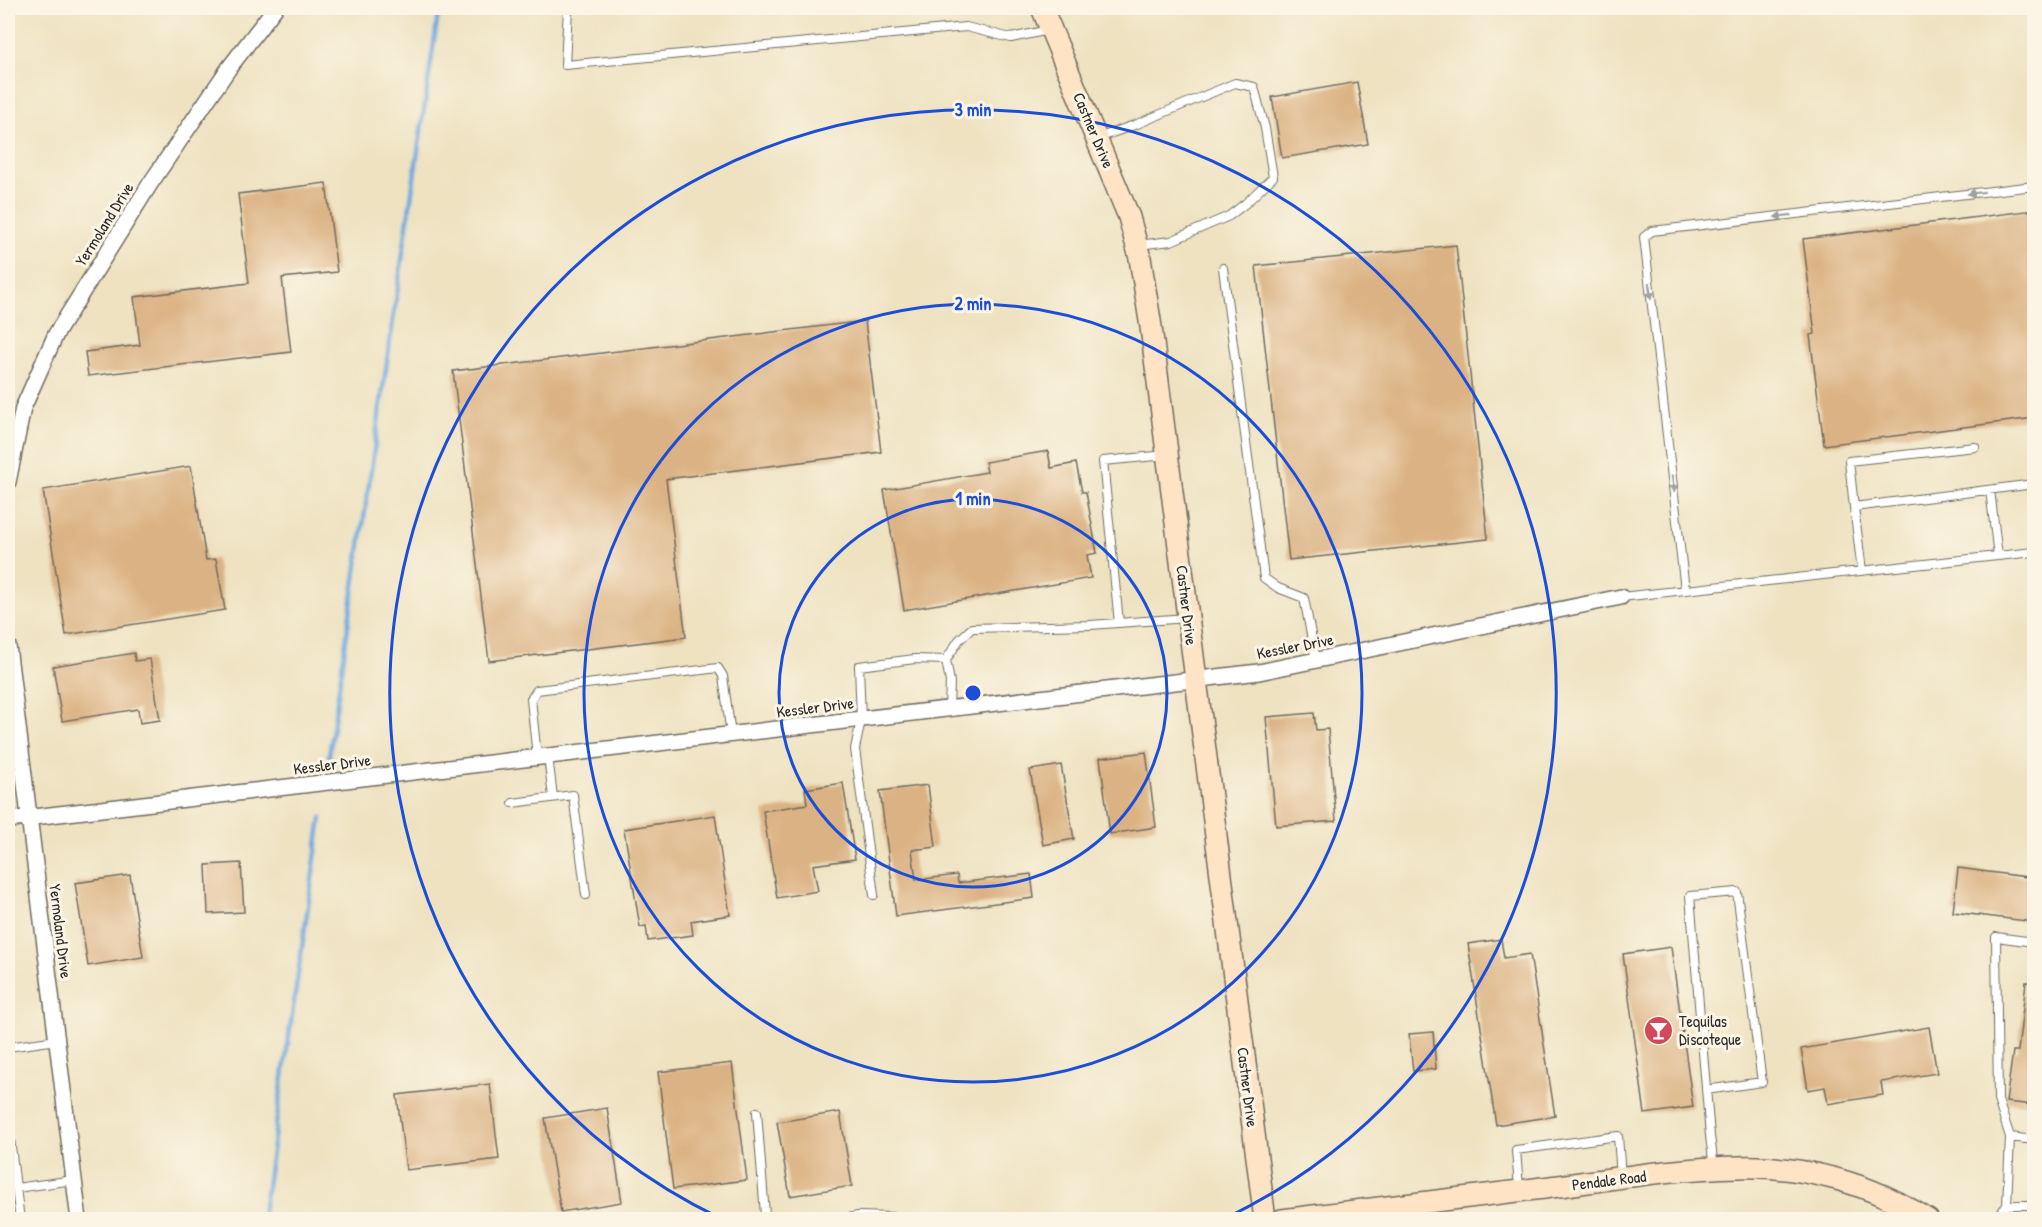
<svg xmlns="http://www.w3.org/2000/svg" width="2042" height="1227" viewBox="0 0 2042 1227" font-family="'Patrick Hand',sans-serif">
<rect width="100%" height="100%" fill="#fcf5e5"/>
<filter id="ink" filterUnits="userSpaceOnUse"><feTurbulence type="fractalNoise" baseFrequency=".0167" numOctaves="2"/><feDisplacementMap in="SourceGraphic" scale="12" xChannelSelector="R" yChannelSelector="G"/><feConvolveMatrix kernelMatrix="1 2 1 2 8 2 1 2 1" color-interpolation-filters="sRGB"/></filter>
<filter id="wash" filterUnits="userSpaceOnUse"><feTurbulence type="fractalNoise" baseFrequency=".008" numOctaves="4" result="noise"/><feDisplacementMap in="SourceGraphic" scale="24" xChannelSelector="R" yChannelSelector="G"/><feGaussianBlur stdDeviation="1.35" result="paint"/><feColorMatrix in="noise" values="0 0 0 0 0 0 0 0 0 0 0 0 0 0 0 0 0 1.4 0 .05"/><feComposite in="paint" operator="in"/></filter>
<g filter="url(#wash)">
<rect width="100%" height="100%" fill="#eee2c1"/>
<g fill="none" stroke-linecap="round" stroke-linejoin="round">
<path stroke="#6ea8de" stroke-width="4.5" d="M329 756 439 8
M262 1220 321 818"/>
</g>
<g id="blocks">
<path fill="#dbb283" d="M1357 82 1368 144 1282 158 1272 97Z
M326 183 337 272 282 278 291 352 88 376 85 352 140 345 134 297 249 283 238 194Z
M2034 210V418L1824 445 1810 335 1815 334 1803 239Z
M1456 245 1488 539 1289 560 1256 266Z
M865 321 881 452 666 479 686 637 489 661 453 371Z
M1048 451 1051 468 1076 463 1082 492H1086L1097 553 1087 555 1091 578 904 610 884 490 987 472 985 462Z
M191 466 206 560 216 559 225 610 66 635 43 490Z
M134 653 135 661 150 659 160 720 140 723 138 709 62 721 53 666Z
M1314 713 1316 730 1328 729 1336 821 1276 826 1266 717Z
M1146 752 1156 827 1110 834 1100 758Z
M1061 765 1074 839 1043 845 1030 770Z
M843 783 855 859 813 865 818 891 777 898 763 811 807 804 805 789Z
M928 785 936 847 912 850 916 880 957 875 958 883 1031 874 1034 898 896 916 880 791Z
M715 815 730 915 691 921 693 935 648 941 646 926 640 927 624 829Z
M241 863 244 912 208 914 206 865Z
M1958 868 2034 878V922L1953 912Z
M130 875 143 957 88 966 75 883Z
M1501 939 1504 958 1530 954 1555 1116 1496 1125 1468 944Z
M1671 947 1693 1107 1645 1114 1623 954Z
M2026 982H2034V1105L2006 1102 2013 1051H2018Z
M1929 1027 1937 1073 1881 1082 1883 1095 1828 1104 1825 1087 1808 1090 1801 1049Z
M1433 1032 1436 1069 1413 1071 1409 1034Z
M732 1063 747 1180 673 1189 658 1072Z
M490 1084 499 1159 406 1170 397 1095Z
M607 1108 622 1202 561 1212 545 1118Z
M840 1112 852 1186 790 1196 777 1122Z"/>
</g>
</g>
<g filter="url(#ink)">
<use href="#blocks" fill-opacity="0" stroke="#6f6b60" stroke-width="1.5"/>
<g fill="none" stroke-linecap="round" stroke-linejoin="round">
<defs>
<path id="lane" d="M568 8 565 65 966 27 1011 38 1049 30
M1098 138 1137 124 1235 83 1254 87 1265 128 1273 177 1246 203 1229 216 1171 241 1138 245
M1223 268 1264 578 1278 588 1304 598 1316 660
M1990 490 1998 556
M1854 507 1849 461 1975 447
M1862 571 1854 507 2034 484
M1685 590 1644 237 1652 231 2034 186
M1621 597 2034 552
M1119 623 1103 461 1167 455
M946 660 959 640 972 628 1090 625 1187 618
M548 756 553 797
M537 757 531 699 537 690 718 668 723 676 731 735
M513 803 573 795 586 895
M874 895 855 749 861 720 859 666 915 659 946 660 950 682 949 709
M2034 942 1996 937 1998 1100 2010 1137 2007 1205H2034
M8 1047 57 1040
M1706 1090 1762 1082 1737 892 1690 896 1710 1136 1714 1167
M8 1122 20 1220
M2010 1137 2034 1140
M16 1188 74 1180
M1519 1188 1516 1150 1618 1136 1621 1177
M756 1220 765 1215 757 1112
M839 1220 858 1216 893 1217 894 1220
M1995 1220 2007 1205"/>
<path id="street" d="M8 482 23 408 56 334 150 184 229 68 275 8
M8 646 79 1220
M8 820 1259 672 1621 597"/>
<path id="secondary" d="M1042 8 1129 217 1140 258 1151 327 1265 1220
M1282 1220C1366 1209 1450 1200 1535 1189 1602 1181 1670 1168 1738 1167 1804 1165 1873 1184 1928 1220"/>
</defs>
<use href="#lane" stroke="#6f6b60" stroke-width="10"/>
<use href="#street" stroke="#6f6b60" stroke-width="18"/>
<use href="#secondary" stroke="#6f6b60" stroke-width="24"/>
<use href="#lane" stroke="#fff" stroke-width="8"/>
<use href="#street" stroke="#fff" stroke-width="15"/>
<use href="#secondary" stroke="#fee4c5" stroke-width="21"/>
</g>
<defs><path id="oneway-solid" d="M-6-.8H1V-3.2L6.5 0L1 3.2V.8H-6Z" transform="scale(1.5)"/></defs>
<g fill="#a0a0a0">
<use href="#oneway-solid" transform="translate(1976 193) rotate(173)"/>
<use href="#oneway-solid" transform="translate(1783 216) rotate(173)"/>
<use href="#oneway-solid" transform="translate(1650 291) rotate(83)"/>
<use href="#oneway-solid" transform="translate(1673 484) rotate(83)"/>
</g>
</g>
<g fill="none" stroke="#1d4ed8" stroke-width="3">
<circle cx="973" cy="693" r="194"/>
<circle cx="973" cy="693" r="389"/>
<path d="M722 1219A583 583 0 1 1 1224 1219"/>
</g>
<defs>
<symbol id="bar-disc" viewBox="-11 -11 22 22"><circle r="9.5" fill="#d1495b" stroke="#fcf5e5"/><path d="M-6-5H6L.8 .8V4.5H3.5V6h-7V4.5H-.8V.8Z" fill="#fff"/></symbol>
</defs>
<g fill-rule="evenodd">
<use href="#bar-disc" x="1642" y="1014" width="33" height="33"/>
</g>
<g text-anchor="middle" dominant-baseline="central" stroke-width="6" stroke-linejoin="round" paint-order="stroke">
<g font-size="16" fill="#2b2b2b" stroke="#fcf5e5">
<text transform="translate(1094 130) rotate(67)">Castner Drive</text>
<text transform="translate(104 224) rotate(-58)">Yermoland Drive</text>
<text transform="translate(1187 605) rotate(83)">Castner Drive</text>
<text transform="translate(1295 646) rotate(-11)">Kessler Drive</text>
<text transform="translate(815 707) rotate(-7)">Kessler Drive</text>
<text transform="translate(332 764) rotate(-7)">Kessler Drive</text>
<text transform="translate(61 931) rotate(83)">Yermoland Drive</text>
<text transform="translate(1248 1087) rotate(83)">Castner Drive</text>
<text transform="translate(1609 1180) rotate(-7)">Pendale Road</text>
</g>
<g font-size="16" fill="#2b2b2b" stroke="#fcf5e5" text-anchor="start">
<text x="1679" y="1021">Tequilas<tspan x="1679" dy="18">Discoteque</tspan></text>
</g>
</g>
<circle cx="973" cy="693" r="9" fill="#1d4ed8" stroke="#fcf5e5" stroke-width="3"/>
<g font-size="18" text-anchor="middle" font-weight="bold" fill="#1d4ed8" stroke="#fcf5e5" stroke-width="6" stroke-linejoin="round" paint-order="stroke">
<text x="973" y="116">3 min</text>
<text x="973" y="310">2 min</text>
<text x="973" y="505">1 min</text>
</g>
<rect width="2042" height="1227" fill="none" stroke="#fcf5e5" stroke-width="30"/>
</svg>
